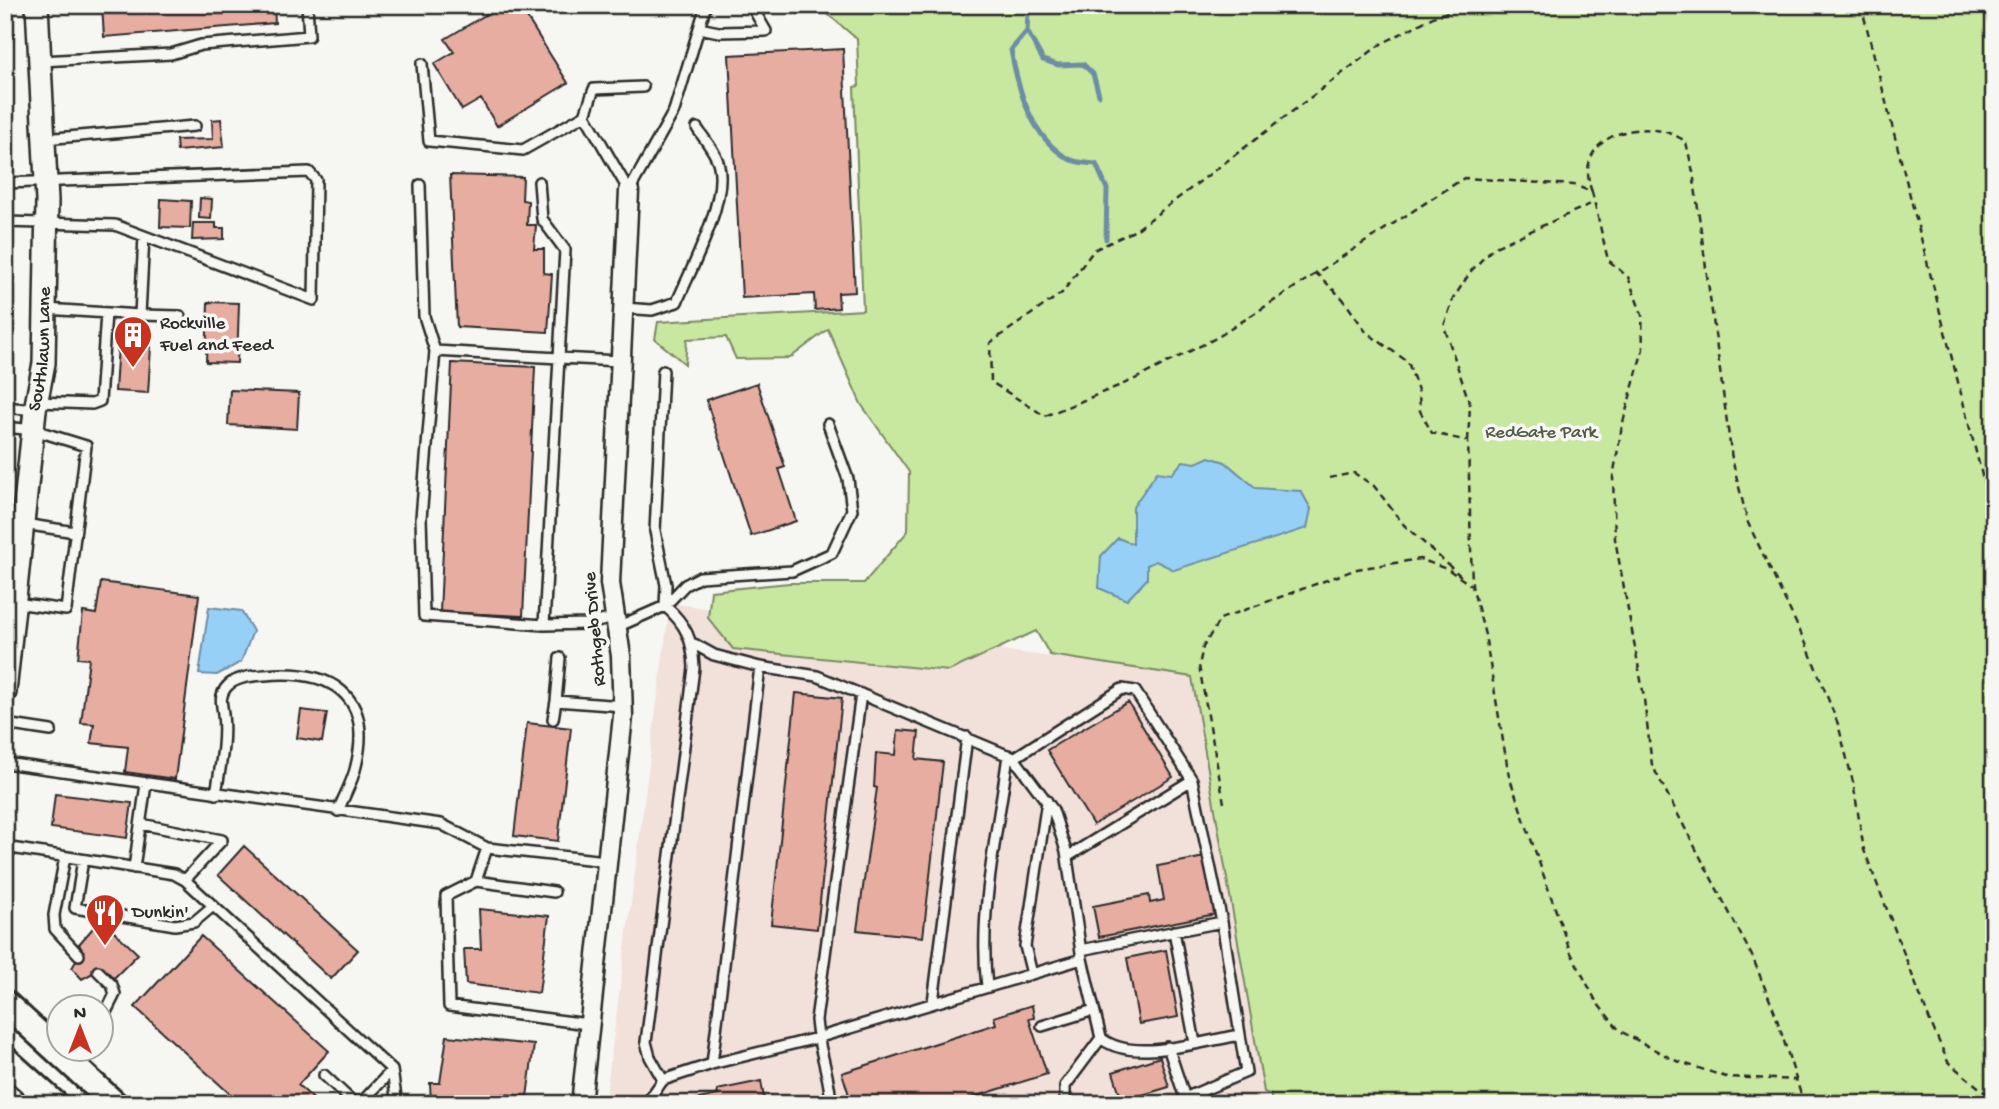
<svg xmlns="http://www.w3.org/2000/svg" width="1999" height="1109" viewBox="0 0 1999 1109" font-family="'Gochi Hand',sans-serif">
<rect width="100%" height="100%" fill="#f6f6f2"/>
<filter id="ink" filterUnits="userSpaceOnUse"><feTurbulence type="fractalNoise" baseFrequency=".0143" numOctaves="2"/><feDisplacementMap in="SourceGraphic" scale="14" xChannelSelector="R" yChannelSelector="G"/><feConvolveMatrix kernelMatrix="1 2 1 2 8 2 1 2 1" color-interpolation-filters="sRGB"/></filter>
<g filter="url(#ink)">
<path fill="#f2e0da" d="M670 603 1192 677 1264 1091 1271 1094 1251 1104H608L606 1095Z"/>
<path fill="#c8e79f" stroke="#7a8965" stroke-width="2" d="M817 5H1994V1104H1273L1270 1094 1264 1092 1192 677 1050 655 1036 631 949 671 733 649 708 618 711 591 789 583H864L908 531 909 472 861 404 828 329 790 358 736 359 726 337 687 339 685 364 655 339 658 322 863 310 854 87 859 86 857 39Z"/>
<path fill="#97d0f6" stroke="#6c8ea5" stroke-width="2" d="M1209 457 1225 462 1256 488 1301 491 1311 509 1307 528 1174 570 1156 561 1147 565V579L1127 600 1099 588 1101 556 1118 538 1133 544V507L1157 472 1172 474 1183 461 1196 463Z
M209 607 241 611 253 631 241 662 217 675 199 674Z"/>
<g fill="none" stroke-linecap="round" stroke-linejoin="round">
<path stroke="#6c8ea5" stroke-width="5" d="M1019 5 1028 11 1027 31 1011 50C1018 89 1031 138 1069 159 1076 163 1088 163 1096 164L1107 189 1106 239
M1027 31 1043 60 1058 65 1083 64 1093 74 1099 95"/>
</g>
<path fill="#e7ada1" stroke="#2b2b2b" stroke-width="2" d="M102 5H274L275 23 104 37Z
M502 5H519L568 83 497 126 481 99 462 110 434 64 454 52 445 39Z
M843 49 855 292 838 293 839 308 815 310 814 294 742 298 729 55Z
M221 119 224 147 177 151 176 140 213 139 212 120Z
M450 175 523 177 522 200 528 201 527 225H536L534 249H544V273L552 274 548 332 457 327Z
M200 198 212 199 211 219 199 218Z
M161 199 191 201 190 228 160 227Z
M193 223H216V228H224V239L192 240Z
M208 302 239 303 237 363 206 362Z
M118 344 151 347 148 393 115 391Z
M452 363 535 367 523 616 440 612Z
M757 383 785 467 779 469 796 521 751 536 706 400Z
M230 390 299 393 297 429 228 425Z
M101 582 199 595 175 779 125 772 128 747 91 743 94 724 81 723 89 659 78 658 83 612 96 614Z
M796 693 842 698 817 929 771 924Z
M1128 702 1173 777 1093 825 1047 750Z
M301 710 327 713 322 742 297 738Z
M527 723 571 728 558 841 514 836Z
M898 730 919 732 916 759 943 762 923 937 857 930 877 788 874 787 876 753 896 755Z
M55 794 132 803 127 838 51 828Z
M244 846 358 950 331 979 218 875Z
M1205 857 1216 914 1099 937 1093 906 1149 895 1150 903 1164 900 1158 866Z
M479 909 549 916 539 993 466 984 464 949H481Z
M101 919 138 954 113 979 102 968 82 979 72 968 82 950 79 944Z
M201 936 329 1051 298 1085 319 1104H241L135 1007Z
M1166 950 1178 1017 1139 1024 1127 958Z
M1032 1005 1034 1018 1029 1019 1047 1074 952 1104H852L842 1073 996 1024 994 1017Z
M447 1036 534 1045 527 1097 503 1094 502 1104H431L430 1083H440Z
M1160 1057 1169 1087 1122 1101 1113 1072Z
M761 1081 765 1104H688V1101L718 1095 717 1090Z"/>
<g fill="none" stroke-linecap="round" stroke-linejoin="round">
<defs>
<path id="service" d="M699 28 719 32 766 31 751 5
M41 61 171 54 201 45 309 36 307 5
M422 64 429 141 523 150 585 115 629 191
M585 115 594 89 643 87
M44 139 195 126
M539 182 542 219 565 250 559 358 620 361
M5 183 309 172 316 180 314 300 115 225 5 222
M420 185 424 316 435 351
M629 191 674 111 706 5
M623 308 652 310 677 302C691 269 727 202 719 166 717 153 704 139 697 128
M45 309 140 315 144 236
M140 315 180 316
M663 371 655 531 666 585 665 606 685 585 700 577 792 571 832 553 852 510 848 479 828 424
M38 402 92 404 100 401 106 313
M5 407 35 410
M5 427 34 430 86 446 66 610 16 603
M5 521 75 532
M544 625 424 616 421 518 435 351 559 358 544 625 587 624 615 618
M617 627 665 606C686 624 693 640 694 668L646 1042 650 1057 663 1080
M560 658 556 701 623 706
M553 719 556 701
M5 724 51 731
M1014 758 1122 689 1135 691 1192 780 1067 857
M5 763 441 824 487 848 606 861
M216 794C220 768 226 741 223 714 222 704 219 698 225 689 233 677 252 676 265 675 329 669 374 693 356 766 353 781 344 796 338 811
M141 824 222 840 185 880
M5 847 174 874 185 880 392 1070 397 1104
M487 848 476 881 554 892
M65 857 54 915 55 929 79 955
M83 860 75 908 175 925 194 922 213 906
M134 868 146 784
M476 881 446 896 449 1006 588 1024
M1174 931 1195 1043
M1081 950 1222 922
M1082 959 1101 1038C1131 1064 1203 1041 1240 1035
M98 971 112 985 115 994 104 1016
M1032 974 1025 946 1047 801
M987 987C978 910 998 831 1008 755
M933 1002 967 737
M1042 1026 1094 1010
M1168 1047 1185 1098 1246 1072 1222 922 1192 780
M712 1064 760 667
M324 1075 355 1104
M360 1104 392 1070
M646 1104 663 1080 712 1064 817 1038 1082 959 1066 851 1053 810 1014 758 817 676 760 667 714 655 694 644
M831 1104C830 1075 818 1049 816 1020L861 694
M1065 1104V1086L1101 1038"/>
<path id="minor" d="M581 1104 623 716 621 656 610 583 629 191"/>
<g id="tertiary">
<path id="s1" d="M5 692 35 410 44 363 47 201 37 5"/>
</g>
<path id="secondary" d="M5 1003 115 1104
M5 1059 55 1104"/>
</defs>
<use href="#service" stroke="#2b2b2b" stroke-width="14"/>
<use href="#minor" stroke="#2b2b2b" stroke-width="23"/>
<use href="#tertiary" stroke="#2b2b2b" stroke-width="26"/>
<use href="#secondary" stroke="#2b2b2b" stroke-width="30"/>
<path stroke="#2b2b2b" stroke-width="2.5" stroke-dasharray="7 5" stroke-linecap="butt" d="M1470 5 1435 16 1381 44 1136 230 1094 250 1062 293 990 343 991 382 1045 416 1133 380 1218 337 1464 178 1574 185 1592 192 1608 260 1628 277 1642 315 1643 349 1622 426 1613 477 1615 539 1643 691 1652 765 1752 956 1775 1013 1804 1104
M1861 5 1994 522
M1592 192C1569 131 1653 115 1686 142L1693 172 1732 459 1748 523 1808 648 1838 724 1853 782 1864 850 1930 1021 1948 1062 1994 1100
M1315 272 1343 299 1366 332 1408 362 1419 393 1420 411 1432 433 1468 441 1472 586
M1468 441 1470 405 1444 326 1453 299 1471 271 1493 248 1593 203
M1329 478 1354 473 1374 486 1404 525 1464 579
M1224 803 1199 666 1203 647 1220 619 1357 569 1420 559 1449 570 1472 586 1485 635 1509 776 1570 951 1597 1003 1620 1031 1674 1060 1726 1077 1796 1080"/>
<use href="#service" stroke="#f6f6f2" stroke-width="9"/>
<use href="#minor" stroke="#f6f6f2" stroke-width="18"/>
<use href="#tertiary" stroke="#f6f6f2" stroke-width="21"/>
<use href="#secondary" stroke="#f6f6f2" stroke-width="24"/>
</g>
</g>
<defs>
<symbol id="building-pin" viewBox="-11 -11 22 30"><path d="M0 17L-7.5 6A9.5 9.5 0 1 1 7.5 6Z" fill="#c8321e" stroke="#f6f6f2"/><path d="M-4-6H4V6H1V3H-1V6H-4ZM-2.5-4.3h1.7v1.8h-1.7ZM.8-4.3h1.7v1.8H.8ZM-2.5-1h1.7V.8h-1.7ZM.8-1h1.7V.8H.8Z" fill="#fff"/></symbol>
<symbol id="restaurant-pin" viewBox="-11 -11 22 30"><path d="M0 17L-7.5 6A9.5 9.5 0 1 1 7.5 6Z" fill="#c8321e" stroke="#f6f6f2"/><path d="M-5-6h1v4h1v-4h1v4h1v-4h1v5L-1.5 .5V6h-2V.5L-5-1ZM5-6V6H3V1.5H1.5Q1.5-4 5-6Z" fill="#fff"/></symbol>
</defs>
<g fill-rule="evenodd">
<use href="#building-pin" x="111" y="313" width="44" height="60"/>
<use href="#restaurant-pin" x="83" y="891" width="44" height="60"/>
</g>
<g text-anchor="middle" dominant-baseline="central" stroke-width="7" stroke-linejoin="round" paint-order="stroke">
<g font-size="19" fill="#2b2b2b" stroke="#f6f6f2" text-anchor="start">
<text x="160" y="324">Rockville<tspan x="160" dy="22">Fuel and Feed</tspan></text>
<text x="132" y="913">Dunkin'</text>
</g>
<g font-size="19" fill="#2b2b2b" stroke="#f6f6f2">
<text stroke="none"><textPath href="#s1" startOffset="345">Southlawn Lane</textPath></text>
<text transform="translate(596 629) rotate(-95)">Rothgeb Drive</text>
</g>
<g font-size="19" fill="#525a48" stroke="#f6f6f2">
<text x="1541" y="433">RedGate Park</text>
</g>
</g>
<rect width="1999" height="1109" fill="none" stroke="#f6f6f2" stroke-width="28"/>
<rect x="14" y="14" width="1971" height="1081" fill="none" stroke="#2b2b2b" stroke-width="2.5" filter="url(#ink)"/>
<g transform="translate(80 1028)"><circle r="33" fill="#f6f6f2" stroke="#a5a5a2" stroke-width="2"/>
<path d="M0-5L12 26L0 18L-12 26Z" fill="#c8321e"/>
<text y="-10" font-size="19" font-weight="bold" text-anchor="middle" fill="#2b2b2b">N</text>
</g>
</svg>
